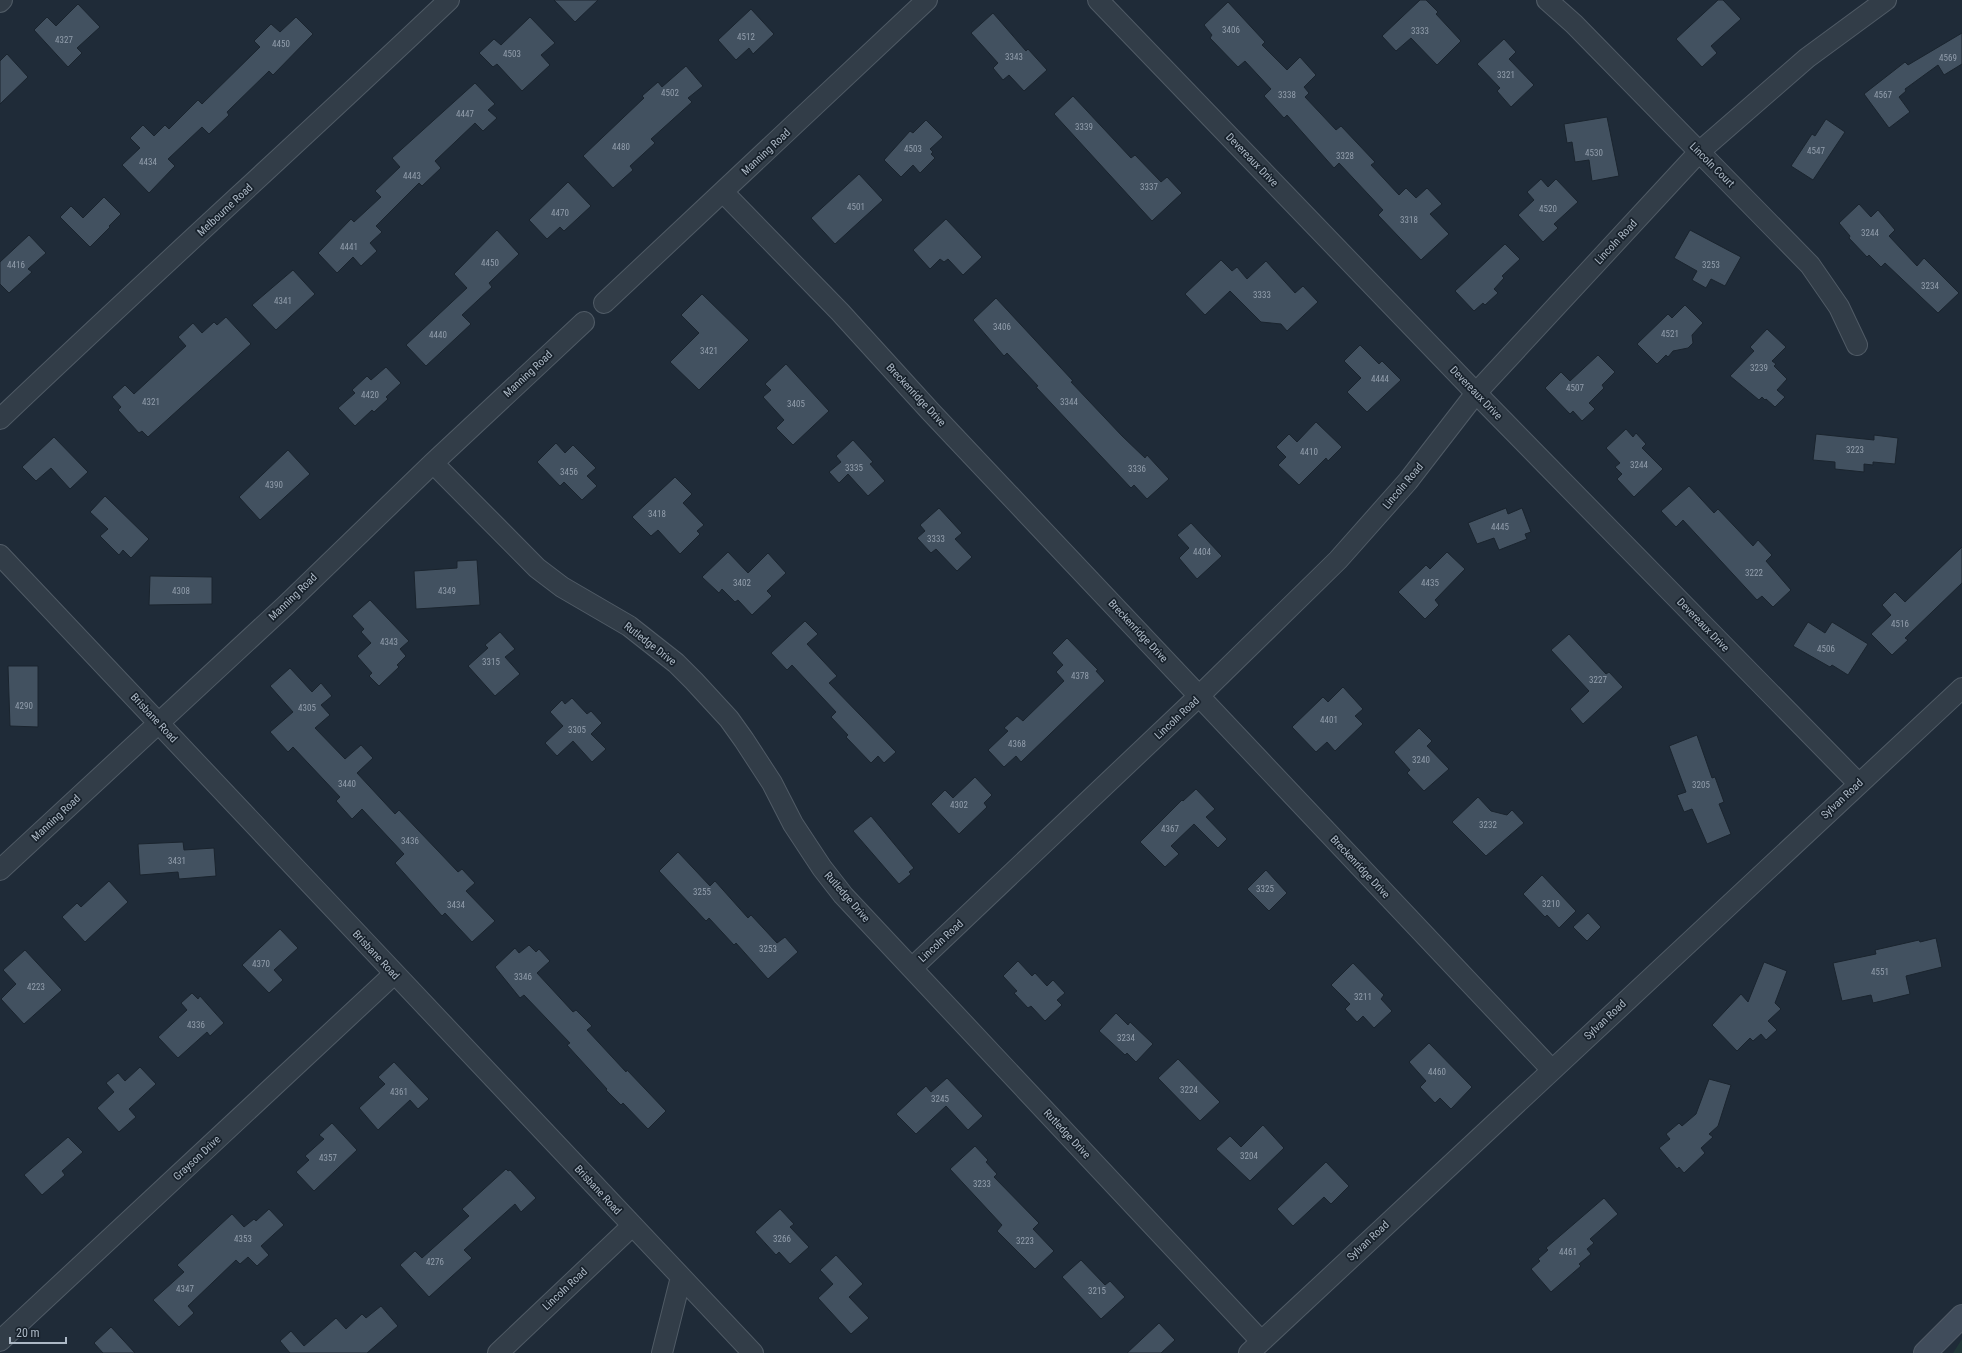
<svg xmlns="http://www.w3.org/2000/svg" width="1962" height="1353" viewBox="0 0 1962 1353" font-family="'Roboto Condensed',sans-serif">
<rect width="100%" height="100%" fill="#1f2b38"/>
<path fill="#213839" d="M1962 1339V1353H1953Z"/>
<path fill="#425160" stroke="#1a242e" d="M554 0H598L575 22Z
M1420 0H1426L1438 12 1436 14 1461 41 1437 65 1411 38 1396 51 1382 36Z
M1718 0H1723L1741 19 1711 46 1717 53 1702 67 1676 39Z
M1228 2 1265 42 1262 45 1287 70 1300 57 1316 75 1304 87 1309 93 1305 97 1336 130 1341 126 1375 162 1371 165 1399 195 1406 188 1416 198 1427 188 1442 204 1430 214 1449 234 1421 260 1378 215 1383 210 1339 163 1334 168 1287 115 1284 118 1264 96 1271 89 1245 61 1238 67 1210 38 1212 35 1204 25Z
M78 4 100 27 77 48 82 53 68 67 34 30 47 17 56 26Z
M751 9 774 34 753 54 749 48 736 60 718 40Z
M993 13 1026 51 1028 49 1047 70 1024 91 1009 75 1003 80 993 68 998 63 971 33Z
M296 17 313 34 273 75 269 71 227 112 229 115 209 134 202 127 168 159 175 166 149 193 122 165 140 148 130 138 143 125 154 136 165 125 169 129 198 100 202 104 260 47 254 41 271 24 280 32Z
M530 17 555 43 541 55 550 65 522 91 497 64 493 67 479 53 494 39 501 45Z
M1962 33V64L1944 75 1938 65 1905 89 1906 91 1899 97 1910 112 1889 128 1864 94 1905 62 1908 65Z
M1504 39 1516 52 1509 59 1534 85 1511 107 1497 91 1500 88 1477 64Z
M7 54 28 77 0 104V61Z
M686 66 703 86 688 98 692 102 651 139 655 143 630 166 633 170 613 188 583 156 644 98 642 96 658 82 662 87Z
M475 83 495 104 488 110 497 118 483 131 475 123 435 161 441 168 422 186 419 183 376 226 382 232 370 243 377 251 361 266 353 257 337 273 318 253 351 219 354 222 381 197 375 191 400 167 392 158Z
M1073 96 1131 158 1135 155 1161 182 1167 177 1182 193 1152 221 1054 114Z
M1607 117 1619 176 1592 181 1589 160 1575 162 1572 142 1567 143 1564 124Z
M1826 119 1845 132 1813 180 1791 166 1812 134 1815 136Z
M926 120 943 137 930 149 933 152 931 154 935 158 920 173 913 165 901 177 884 160 910 131 913 133Z
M859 174 883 200 835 244 811 218Z
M1541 179 1548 187 1556 179 1578 202 1554 224 1558 228 1543 242 1518 215 1534 200 1527 192Z
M568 182 591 206 564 231 560 227 547 239 529 220Z
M104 197 121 214 109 226 110 227 90 247 60 217 71 206 83 218Z
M1859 204 1871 217 1878 210 1895 230 1889 236 1917 266 1924 258 1959 293 1938 313 1885 263 1881 267 1869 255 1867 257 1849 238 1850 236 1839 223Z
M946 219 982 257 963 275 948 259 944 262 940 259 930 269 913 250Z
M497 230 519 254 489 283 492 287 462 315 471 324 426 366 406 345 467 288 454 274Z
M1690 230 1741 257 1725 286 1711 279 1706 288 1692 280 1697 271 1674 258Z
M29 235 46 253 28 269 32 272 9 293 0 284V262Z
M1505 244 1520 259 1502 276 1504 278 1494 289 1498 293 1485 305 1483 303 1474 311 1455 291Z
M1221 260 1232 271 1237 267 1247 279 1266 261 1295 293 1303 286 1318 302 1287 331 1281 324 1261 322 1230 291 1205 315 1185 294Z
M293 270 315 294 276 330 252 305Z
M702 294 749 340 699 390 670 362 699 333 681 315Z
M996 298 1073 381 1071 382 1122 436 1145 458 1147 455 1169 479 1147 499 1134 485 1131 488 1036 387 1038 386 1007 353 1004 356 973 320Z
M1685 305 1703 323 1692 335 1693 343 1688 348 1673 351 1668 357 1666 355 1657 364 1637 344 1668 314 1672 318Z
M226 317 251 344 148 437 142 431 139 433 118 410 121 407 112 397 125 385 134 394 186 346 178 337 193 323 202 333 214 322 217 325Z
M1767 329 1786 347 1772 361 1776 364 1774 366 1787 379 1777 390 1785 397 1775 407 1766 399 1765 400 1762 397 1759 400 1730 376 1754 351 1750 347Z
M1360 345 1379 364 1382 361 1401 380 1367 412 1347 392 1361 378 1344 361Z
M1598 355 1615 372 1602 385 1604 388 1589 403 1595 409 1582 421 1573 411 1570 414 1545 388 1561 372 1570 381Z
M786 364 829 411 793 445 776 428 784 420 763 397 771 390 765 384Z
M386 367 401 383 386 397 388 399 374 412 372 410 355 426 338 408 355 393 352 390 367 376 371 380Z
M1316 422 1342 447 1328 461 1326 458 1299 485 1278 465 1286 457 1276 447 1289 434 1297 442Z
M1626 429 1633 437 1636 433 1646 444 1642 448 1663 469 1634 497 1617 479 1622 474 1615 467 1620 463 1606 448Z
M1816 434 1874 440V435L1898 438 1895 464 1873 462V465L1864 464V472L1835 469V462L1813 460Z
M54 437 88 472 70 489 51 468 36 481 22 467Z
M853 440 873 462 870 464 885 481 868 496 848 474 839 483 829 472 841 462 836 456Z
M556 443 565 453 573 445 596 468 587 476 597 486 582 500 564 482 560 486 537 462Z
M288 450 310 474 260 520 239 497Z
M675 477 692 494 683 503 704 525 697 531 700 534 680 554 658 530 651 536 632 517Z
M1689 486 1714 513 1718 509 1753 546 1758 540 1772 555 1766 561 1791 590 1773 607 1762 596 1757 600 1683 520 1676 527 1661 511Z
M105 496 149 539 131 558 123 550 119 555 100 536 108 529 90 512Z
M939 508 962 533 955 539 972 557 957 571 936 549 931 553 917 538 925 531 920 525Z
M1506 508 1508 514 1522 508 1531 532 1525 534 1527 539 1499 550 1494 538 1477 544 1468 523Z
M1191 523 1222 556 1197 579 1179 558 1189 548 1177 535Z
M1962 547V583L1905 638 1908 640 1892 655 1871 634 1891 615 1882 605 1895 592 1905 602Z
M728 552 748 573 768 553 786 573 767 591 772 596 752 615 738 600 735 602 722 589 719 593 702 577Z
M1447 552 1465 569 1435 600 1439 605 1425 619 1398 592 1426 565 1430 569Z
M477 560 480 605 416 609 414 571 457 568V561Z
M150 576 212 577V604L149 605Z
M370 600 409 641 400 649 406 656 397 665 399 667 379 686 369 676 372 673 357 656 371 643 361 632 364 629 352 616Z
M805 621 818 634 807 644 837 676 829 683 896 752 884 763 878 756 871 763 846 737 848 735 831 717 836 712 792 665 787 670 771 653Z
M1808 622 1825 633 1832 622 1868 644 1848 675 1832 665 1830 667 1793 646Z
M500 632 515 649 505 657 520 674 495 696 468 666 488 648 485 645Z
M1569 634 1606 674 1609 672 1623 687 1583 724 1570 709 1589 691 1551 650Z
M1067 638 1098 670 1096 671 1105 681 1021 762 1016 756 1004 767 988 750 1008 731 1004 728 1017 716 1023 721 1064 681 1056 672 1063 665 1052 653Z
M8 666H38V727L10 726Z
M290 668 312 692 321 683 332 696 321 705 330 715 315 728 345 759 361 745 373 758 357 773 395 814 399 810 458 872 462 869 475 883 466 891 495 921 472 942 445 913 442 916 395 863 404 854 362 809 352 819 336 801 340 797 293 747 288 752 270 732 293 712 270 686Z
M1343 687 1363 709 1355 716 1363 724 1335 751 1327 742 1316 752 1292 727 1323 697 1328 702Z
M572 698 587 714 591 711 602 723 591 734 606 749 592 762 573 741 557 756 545 743 563 726 550 712 562 700 565 704Z
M1419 728 1432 741 1427 746 1449 769 1424 791 1407 773 1410 770 1394 752Z
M1697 735 1712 778 1715 777 1724 802 1719 804 1731 834 1707 844 1692 809 1684 812 1677 795 1686 792 1669 746Z
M975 777 992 795 984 803 987 807 959 834 931 804 945 790 953 798Z
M1196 789 1215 809 1206 817 1227 839 1218 848 1194 824 1171 846 1179 854 1165 867 1140 842 1182 800 1183 801Z
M1478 797 1491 811 1507 815 1512 810 1524 823 1486 856 1452 822Z
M871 816 914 868 909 872 911 874 899 884 853 831Z
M183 842 184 850 214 848 216 876 179 879 178 872 140 875 138 844Z
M678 852 710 886 715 881 748 918 751 915 777 943 785 937 798 952 768 979 736 943 734 945 709 918 706 921 659 871Z
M1266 870 1287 893 1269 911 1247 889Z
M1542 875 1576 911 1559 928 1547 915 1545 917 1523 894Z
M109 881 128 902 85 942 62 917 77 903 81 907Z
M1588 913 1601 927 1587 941 1573 927Z
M280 929 298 948 274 970 283 980 269 993 242 965Z
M1936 938 1942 967 1906 976 1910 994 1873 1003 1871 995 1842 1001 1833 963 1876 954 1875 950 1919 940 1920 942Z
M529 945 536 952 539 949 550 961 537 973 573 1012 576 1010 592 1026 587 1030 626 1072 627 1070 666 1111 648 1129 623 1103 621 1105 606 1090 607 1089 567 1045 570 1043 524 995 520 998 495 967 515 948 519 953Z
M25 950 62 990 24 1024 1 999 16 984 3 970Z
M1018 961 1032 976 1035 973 1047 986 1053 980 1065 993 1057 1000 1062 1005 1045 1021 1031 1006 1028 1008 1014 993 1017 991 1003 976Z
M1764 962 1787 971 1775 1003 1781 1009 1768 1021 1777 1030 1766 1040 1761 1034 1753 1041 1750 1038 1737 1051 1712 1025 1741 994 1748 1002Z
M1353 963 1384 995 1381 999 1392 1011 1374 1028 1363 1016 1357 1022 1345 1009 1350 1004 1331 985Z
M192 993 198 999 200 996 224 1023 210 1036 207 1032 178 1058 158 1037 187 1010 181 1003Z
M1116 1013 1128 1025 1130 1022 1153 1044 1136 1062 1127 1053 1125 1055 1099 1031Z
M1429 1043 1472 1087 1451 1109 1440 1098 1435 1103 1420 1087 1426 1081 1409 1062Z
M1178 1059 1220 1102 1200 1121 1158 1078Z
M394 1062 429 1099 418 1109 410 1100 378 1130 359 1108 385 1084 378 1077Z
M140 1067 156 1084 129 1109 136 1117 119 1132 97 1108 114 1092 106 1083 118 1073 125 1081Z
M947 1078 983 1116 968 1130 946 1106 916 1134 896 1114 926 1086 931 1092Z
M1709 1079 1731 1085 1718 1126 1709 1134 1713 1137 1701 1148 1705 1153 1684 1173 1679 1167 1677 1169 1659 1148 1670 1139 1666 1134 1679 1123 1682 1126 1696 1114Z
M332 1123 357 1150 314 1191 296 1172 309 1160 305 1156 324 1139 319 1135Z
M1263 1125 1284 1148 1250 1181 1216 1149 1230 1136 1241 1147Z
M68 1137 83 1152 62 1171 65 1175 42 1195 24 1175Z
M975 1146 988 1160 986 1162 997 1174 994 1177 1039 1223 1033 1229 1054 1251 1035 1269 997 1231 1002 1225 950 1169Z
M1326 1162 1349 1186 1331 1204 1324 1197 1293 1226 1277 1209Z
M506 1169 508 1171 510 1170 536 1198 521 1212 515 1204 464 1250 472 1258 429 1297 400 1265 415 1251 422 1258 469 1216 462 1209Z
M1604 1198 1618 1214 1590 1239 1594 1243 1587 1249 1591 1254 1579 1264 1581 1266 1551 1292 1531 1269 1540 1261 1538 1259 1548 1250 1546 1248Z
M269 1209 284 1225 261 1246 269 1255 257 1266 248 1257 240 1264 236 1260 188 1306 194 1313 179 1327 153 1300 184 1272 177 1265 232 1214 244 1227 254 1219 256 1221Z
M780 1209 794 1224 790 1227 809 1247 790 1264 779 1252 776 1255 755 1232Z
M836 1255 863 1284 849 1297 869 1318 851 1334 818 1298 833 1284 820 1270Z
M1081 1260 1105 1285 1110 1281 1125 1297 1101 1319 1062 1277Z
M381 1306 398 1326 367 1353H290L280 1341 291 1331 304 1346 336 1318 346 1329 362 1314 366 1318Z
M1159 1323 1175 1340 1161 1353H1127Z
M111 1327 135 1353H103L94 1343Z"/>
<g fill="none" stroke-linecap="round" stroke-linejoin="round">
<defs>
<path id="minor" d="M1098 0 1476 393 1858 783
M1547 0 1574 24 1810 265 1839 307 1857 345
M0 2 2 0
M723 192 840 312 930 411 1552 1070
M604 303 927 0
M0 419C148 278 300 141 449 0
M433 463 537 568 562 587 629 626 676 663 694 681 729 719 744 740 772 783 793 824 822 868 843 895 1261 1341
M0 555 753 1353
M0 870 285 606 433 463 584 322
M912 968 1199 696 1338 560 1408 481 1476 393 1699 152 1807 58 1886 0
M0 1341 394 974
M498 1353 632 1226
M662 1353 681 1277
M1249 1353 1962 688"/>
<path id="secondary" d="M1925 1353 1962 1316"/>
</defs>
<use href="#minor" stroke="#505b66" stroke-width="22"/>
<use href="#secondary" stroke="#505b66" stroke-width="24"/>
<use href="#minor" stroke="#323d48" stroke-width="20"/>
<use href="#secondary" stroke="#404c5b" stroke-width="22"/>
</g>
<g text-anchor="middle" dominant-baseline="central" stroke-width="3.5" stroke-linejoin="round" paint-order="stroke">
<g font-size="9" fill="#929eac">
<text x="1231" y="30">3406</text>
<text x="1420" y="31">3333</text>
<text x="746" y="37">4512</text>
<text x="64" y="40">4327</text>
<text x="281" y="44">4450</text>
<text x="512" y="54">4503</text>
<text x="1014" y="57">3343</text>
<text x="1948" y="58">4569</text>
<text x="1506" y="75">3321</text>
<text x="670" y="93">4502</text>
<text x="1287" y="95">3338</text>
<text x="1883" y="95">4567</text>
<text x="465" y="114">4447</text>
<text x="1084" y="127">3339</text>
<text x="621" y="147">4480</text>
<text x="913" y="149">4503</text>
<text x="1816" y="151">4547</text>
<text x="1594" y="153">4530</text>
<text x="1345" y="156">3328</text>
<text x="148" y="162">4434</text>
<text x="412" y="176">4443</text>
<text x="1149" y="187">3337</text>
<text x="856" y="207">4501</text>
<text x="1548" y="209">4520</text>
<text x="560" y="213">4470</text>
<text x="1409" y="220">3318</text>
<text x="1870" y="233">3244</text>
<text x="349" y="247">4441</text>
<text x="490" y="263">4450</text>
<text x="16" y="265">4416</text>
<text x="1711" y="265">3253</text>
<text x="1930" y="286">3234</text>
<text x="1262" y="295">3333</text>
<text x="283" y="301">4341</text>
<text x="1002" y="327">3406</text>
<text x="1670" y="334">4521</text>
<text x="438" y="335">4440</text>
<text x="709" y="351">3421</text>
<text x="1759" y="368">3239</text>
<text x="1380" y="379">4444</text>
<text x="1575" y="388">4507</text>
<text x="370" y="395">4420</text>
<text x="151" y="402">4321</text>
<text x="1069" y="402">3344</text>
<text x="796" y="404">3405</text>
<text x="1855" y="450">3223</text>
<text x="1309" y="452">4410</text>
<text x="1639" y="465">3244</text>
<text x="854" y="468">3335</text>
<text x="1137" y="469">3336</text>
<text x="569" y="472">3456</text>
<text x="274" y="485">4390</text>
<text x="657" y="514">3418</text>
<text x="1500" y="527">4445</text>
<text x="936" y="539">3333</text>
<text x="1202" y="552">4404</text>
<text x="1754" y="573">3222</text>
<text x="742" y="583">3402</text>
<text x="1430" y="583">4435</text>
<text x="181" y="591">4308</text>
<text x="447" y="591">4349</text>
<text x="1900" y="624">4516</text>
<text x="389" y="642">4343</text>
<text x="1826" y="649">4506</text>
<text x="491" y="662">3315</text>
<text x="1080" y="676">4378</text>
<text x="1598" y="680">3227</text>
<text x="24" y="706">4290</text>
<text x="307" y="708">4305</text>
<text x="1329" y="720">4401</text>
<text x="577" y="730">3305</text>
<text x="1017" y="744">4368</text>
<text x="1421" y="760">3240</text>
<text x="347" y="784">3440</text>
<text x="1701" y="785">3205</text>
<text x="959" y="805">4302</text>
<text x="1488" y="825">3232</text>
<text x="1170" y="829">4367</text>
<text x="410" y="841">3436</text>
<text x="177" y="861">3431</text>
<text x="1265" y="889">3325</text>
<text x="702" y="892">3255</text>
<text x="1551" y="904">3210</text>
<text x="456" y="905">3434</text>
<text x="768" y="949">3253</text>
<text x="261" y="964">4370</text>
<text x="1880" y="972">4551</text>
<text x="523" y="977">3346</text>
<text x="36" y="987">4223</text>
<text x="1363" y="997">3211</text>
<text x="196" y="1025">4336</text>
<text x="1126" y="1038">3234</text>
<text x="1437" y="1072">4460</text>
<text x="1189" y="1090">3224</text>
<text x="399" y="1092">4361</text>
<text x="940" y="1099">3245</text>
<text x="1249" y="1156">3204</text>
<text x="328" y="1158">4357</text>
<text x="982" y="1184">3233</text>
<text x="243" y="1239">4353</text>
<text x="782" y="1239">3266</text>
<text x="1025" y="1241">3223</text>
<text x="1568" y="1252">4461</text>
<text x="435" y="1262">4276</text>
<text x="185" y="1289">4347</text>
<text x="1097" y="1291">3215</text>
</g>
<g font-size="11" fill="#acb8c5" stroke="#18222c">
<text transform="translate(766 152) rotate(-43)">Manning Road</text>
<text transform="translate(1252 160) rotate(46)">Devereaux Drive</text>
<text transform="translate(1712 165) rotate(45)">Lincoln Court</text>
<text transform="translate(225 210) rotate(-43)">Melbourne Road</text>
<text transform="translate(1616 242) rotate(-47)">Lincoln Road</text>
<text transform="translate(528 374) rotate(-43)">Manning Road</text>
<text transform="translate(1476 393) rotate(46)">Devereaux Drive</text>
<text transform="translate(916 395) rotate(47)">Breckenridge Drive</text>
<text transform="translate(1403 486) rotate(-50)">Lincoln Road</text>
<text transform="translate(293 597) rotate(-44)">Manning Road</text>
<text transform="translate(1703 625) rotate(46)">Devereaux Drive</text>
<text transform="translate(1138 631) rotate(47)">Breckenridge Drive</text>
<text transform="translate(650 644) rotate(38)">Rutledge Drive</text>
<text transform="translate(154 718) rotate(47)">Brisbane Road</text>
<text transform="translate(1177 718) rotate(-43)">Lincoln Road</text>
<text transform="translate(1842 799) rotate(-43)">Sylvan Road</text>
<text transform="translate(56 818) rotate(-43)">Manning Road</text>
<text transform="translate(1360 867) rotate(47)">Breckenridge Drive</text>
<text transform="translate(847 897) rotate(49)">Rutledge Drive</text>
<text transform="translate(941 941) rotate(-43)">Lincoln Road</text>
<text transform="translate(376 955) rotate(47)">Brisbane Road</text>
<text transform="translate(1605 1020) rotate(-43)">Sylvan Road</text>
<text transform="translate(1067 1134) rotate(47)">Rutledge Drive</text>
<text transform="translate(197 1158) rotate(-43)">Grayson Drive</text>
<text transform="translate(598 1190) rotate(47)">Brisbane Road</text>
<text transform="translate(1368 1241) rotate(-43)">Sylvan Road</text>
<text transform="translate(565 1289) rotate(-43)">Lincoln Road</text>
</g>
</g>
<path d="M10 1337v6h56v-6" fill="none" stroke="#acb8c5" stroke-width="2"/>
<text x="16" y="1337" font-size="12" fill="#acb8c5" stroke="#18222c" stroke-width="3" paint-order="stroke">20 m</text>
</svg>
